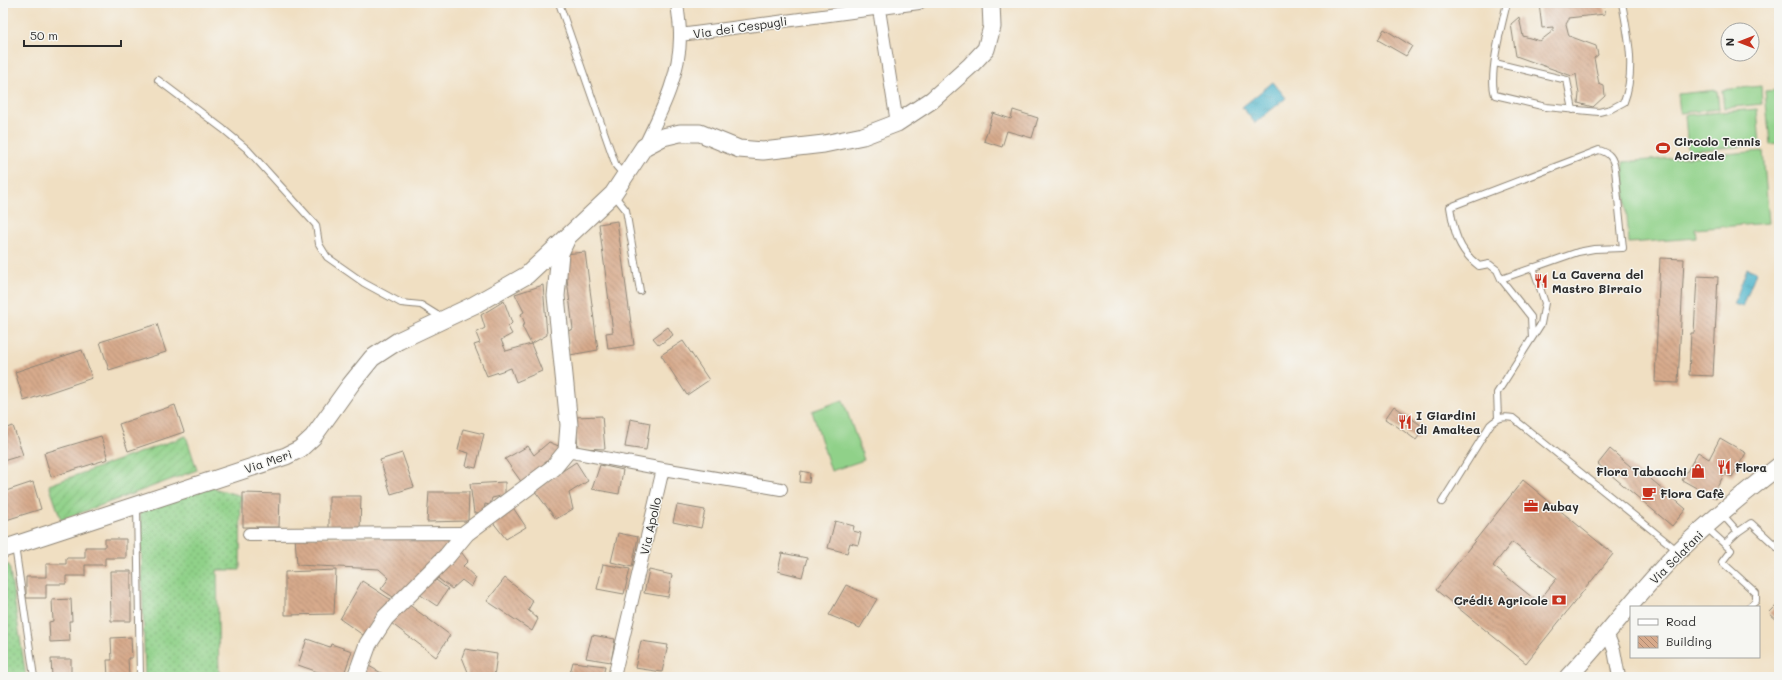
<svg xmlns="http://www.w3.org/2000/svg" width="1782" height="680" viewBox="0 0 1782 680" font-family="Mali,sans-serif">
<defs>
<pattern id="grass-dots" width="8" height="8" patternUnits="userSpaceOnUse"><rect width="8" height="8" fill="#90d189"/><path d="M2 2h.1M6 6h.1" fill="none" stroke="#76aa70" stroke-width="1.8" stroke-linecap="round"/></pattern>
<pattern id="garden-furrows" width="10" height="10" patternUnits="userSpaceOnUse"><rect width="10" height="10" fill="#90d189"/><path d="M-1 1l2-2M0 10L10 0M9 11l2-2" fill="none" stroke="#76aa70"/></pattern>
<pattern id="water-ripples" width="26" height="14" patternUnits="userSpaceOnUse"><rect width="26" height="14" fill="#4cb4ca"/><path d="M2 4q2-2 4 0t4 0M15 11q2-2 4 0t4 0" fill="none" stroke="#3f93a4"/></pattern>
<pattern id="building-back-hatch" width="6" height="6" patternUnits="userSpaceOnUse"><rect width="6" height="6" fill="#d7aa8c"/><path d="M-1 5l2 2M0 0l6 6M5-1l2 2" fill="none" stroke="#af8b73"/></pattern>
</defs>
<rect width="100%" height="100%" fill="#f6f6f2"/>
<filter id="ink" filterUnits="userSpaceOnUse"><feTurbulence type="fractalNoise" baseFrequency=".025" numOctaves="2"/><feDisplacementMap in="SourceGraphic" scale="8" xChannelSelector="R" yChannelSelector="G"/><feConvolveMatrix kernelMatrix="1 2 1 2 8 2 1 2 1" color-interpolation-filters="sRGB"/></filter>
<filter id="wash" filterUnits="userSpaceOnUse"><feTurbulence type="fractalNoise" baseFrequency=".012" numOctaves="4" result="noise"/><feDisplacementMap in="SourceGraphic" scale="16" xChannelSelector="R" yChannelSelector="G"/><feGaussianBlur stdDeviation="0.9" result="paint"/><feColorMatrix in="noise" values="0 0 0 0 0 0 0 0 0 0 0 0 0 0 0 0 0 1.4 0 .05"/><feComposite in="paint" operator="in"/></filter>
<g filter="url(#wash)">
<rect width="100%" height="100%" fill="#f0dfc2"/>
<path fill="url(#grass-dots)" stroke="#5e7e5a" d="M206 486 241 496 240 570H217L219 677H145L140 508Z
M3 564 9 565 26 677H3Z"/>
<path fill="url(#garden-furrows)" stroke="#5e7e5a" d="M186 436 197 470 61 520 49 485Z"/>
<path fill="#90d189" stroke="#5e7e5a" d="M1761 86 1762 104 1724 108 1722 90Z
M1717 90 1719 109 1680 113 1678 94Z
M1779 90V143L1770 144 1765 91Z
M1757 109 1760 145 1688 151 1685 115Z
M1763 151 1769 223 1695 229 1696 238 1629 243 1623 162Z
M843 400 864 460 831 471 812 411Z"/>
<path fill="url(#water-ripples)" stroke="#3c707a" d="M1273 82 1286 98 1255 123 1242 107Z
M1747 268 1756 272 1743 307 1734 304Z"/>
<g id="blocks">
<path fill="url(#building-back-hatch)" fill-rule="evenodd" d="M1539 3H1604L1605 14 1568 18V21L1566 24 1569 36 1596 46 1598 55 1594 58 1599 84 1604 86 1605 96 1593 107 1578 103 1579 94 1576 74 1572 76 1516 56 1511 24 1519 17 1523 36 1540 41 1553 31V27L1542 28Z
M1384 29 1412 46 1406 56 1378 40Z
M1013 110 1038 118 1032 138 1007 131 1002 147 984 141 993 113 1011 119Z
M617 221 634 345 608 349 606 333 613 332 599 224Z
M585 252 598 350 570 355 568 331 573 329 564 254Z
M1660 258 1684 259 1678 383 1655 382Z
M1697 276 1718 277 1713 376 1689 375 1691 333H1694Z
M543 285 547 335 531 344 522 326 525 324 521 314 524 312 515 294Z
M504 301 512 323 508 327 512 334 501 340 506 351 531 344 542 371 516 382 511 368 487 376 474 345 480 343 476 333 485 328 481 315Z
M157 324 166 352 109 370 100 342Z
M668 327 673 335 659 345 653 338Z
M683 341 709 380 687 395 661 355Z
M82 350 92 378 24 401 15 372Z
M175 405 184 432 128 451 119 424Z
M1394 406 1425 428 1416 440 1391 422V423L1385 419Z
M602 416 605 449 578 448 575 417Z
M630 419 650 423 646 450 625 447Z
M13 426 23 455 3 461V430Z
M463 429 484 434 476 468 466 466 469 453 458 450Z
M101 436 108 459 51 477 44 453Z
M1720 438 1746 453 1732 477 1725 473 1715 491 1719 493 1716 499 1682 480 1698 452 1709 459Z
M549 442 561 447 550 464 522 483 505 459 528 446 534 455Z
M1610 449 1643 477 1645 474 1686 509 1672 526 1598 464Z
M402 453 414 487 391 494 380 460Z
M576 462 588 481 569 493 573 509 556 519 534 490Z
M600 465 623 470 619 494 592 489Z
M801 471 810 473 809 483 800 482Z
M1523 480 1613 554 1526 663 1436 590ZM1512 542 1557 578 1538 602 1493 566Z
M33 482 41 509 3 521V492Z
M505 482V495L492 498 490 505 485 504 484 512 474 513 470 484Z
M429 492H469L468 521 427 522Z
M243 493 280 494 279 527H243Z
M329 496H361L360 528H329Z
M677 505 705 510 701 528 673 522Z
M512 506 526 527 506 539 492 521Z
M835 521 854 526 853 531 861 533 858 545 850 543 847 553 828 548Z
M618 533 638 537 632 567 611 562Z
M295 537H456L396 599 381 589 389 578 379 569 297 565Z
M105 539H126V558H105V565H85V576H66V584H46V598H26V577H46V564H66V558H85V547H105Z
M459 549 468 561 463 566 476 578 471 587 462 580 452 589 435 576Z
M782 553 807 558 802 577 778 571Z
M603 564 630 569 624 594 597 589Z
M336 570 334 614 285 615V572Z
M649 570 672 575 668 597 644 593Z
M110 571H131V621H111Z
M432 577 448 589 437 606 419 594Z
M505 578 533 601 528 610 538 619 532 631 487 601Z
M362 581 390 599 363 635 340 619Z
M846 585 877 599 860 628 829 615Z
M71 599 72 621H69L70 641 50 642 49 622 53 621 52 600Z
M1779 603V622L1769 613Z
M408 604 450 635 436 657 391 623Z
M592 635 615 639 611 662 586 658Z
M131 637 132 658H128L129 677H108L107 660H112L111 638Z
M307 639 330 647 331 644 352 651 343 677H320L321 673 298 665Z
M641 641 668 645 662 672 635 668Z
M465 649 497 654 494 677H467L468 672 462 657Z
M51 659H71V677H52Z
M573 662 605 666 603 677H569Z
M367 665 385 675 384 677H362Z"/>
</g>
</g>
<g filter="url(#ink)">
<use href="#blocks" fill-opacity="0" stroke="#8e8576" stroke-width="1"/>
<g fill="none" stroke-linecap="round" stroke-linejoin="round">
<defs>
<path id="lane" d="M559 3 616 166 624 175
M1507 3C1502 24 1488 75 1495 95L1546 107 1599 112 1611 109 1624 102C1636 71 1628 35 1622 3
M1495 63 1567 80 1573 110
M158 80 223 129 247 149 316 225 319 244 327 257 364 283 401 303 421 305 442 318
M614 195 626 210 640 291
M1501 279 1578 252 1594 249 1623 248 1615 169C1613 158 1610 153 1599 150L1450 207C1454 232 1458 250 1479 266L1489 264 1497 270 1501 279 1531 317 1532 338
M1498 418 1497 393 1541 324 1545 303 1533 267
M1442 502 1490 425C1498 418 1502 416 1513 418L1678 551
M137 507 140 677
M1722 514 1738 532 1751 523 1779 549
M1706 527 1731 550 1722 562 1756 593V601L1750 606
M1725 544 1738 532
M15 546 34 677"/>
<path id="street" d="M878 3 897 123
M680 35 919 3
M644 147C661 112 681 74 680 34 680 23 678 13 677 3
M567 451 663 469 614 677
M663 469 781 489
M249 534 466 533
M1607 633 1614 650 1619 677"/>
<path id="secondary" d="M3 549 286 456 300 449 313 437 351 384 372 358 398 341 474 305 527 275 613 194 644 147 663 137 680 133H700L739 149 763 151 824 144 863 136 897 123 932 100 970 66 986 49 992 27 991 3
M356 677 368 644 385 618 447 556 466 533 553 468 567 451 569 425 556 296 560 253 567 238
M1568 677C1606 637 1639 591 1679 551 1710 521 1744 493 1779 466"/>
</defs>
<use href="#lane" stroke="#8e8576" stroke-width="8"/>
<use href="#street" stroke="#8e8576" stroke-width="14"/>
<use href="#secondary" stroke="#8e8576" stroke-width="19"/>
<use href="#lane" stroke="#fff" stroke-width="6"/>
<use href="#street" stroke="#fff" stroke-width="12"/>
<use href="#secondary" stroke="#fff" stroke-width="17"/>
</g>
</g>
<defs>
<symbol id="stadium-bare" viewBox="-9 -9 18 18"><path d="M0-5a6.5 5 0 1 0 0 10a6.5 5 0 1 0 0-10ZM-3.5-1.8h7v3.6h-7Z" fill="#c8321e" stroke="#f6f6f2" stroke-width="2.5" paint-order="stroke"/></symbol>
<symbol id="restaurant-bare" viewBox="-9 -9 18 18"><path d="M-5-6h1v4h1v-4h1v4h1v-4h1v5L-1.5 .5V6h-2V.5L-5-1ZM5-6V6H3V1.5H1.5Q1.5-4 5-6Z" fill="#c8321e" stroke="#f6f6f2" stroke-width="2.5" paint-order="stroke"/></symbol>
<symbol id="shop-bare" viewBox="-9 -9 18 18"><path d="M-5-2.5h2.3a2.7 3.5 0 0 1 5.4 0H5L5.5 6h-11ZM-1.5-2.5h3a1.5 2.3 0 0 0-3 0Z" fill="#c8321e" stroke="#f6f6f2" stroke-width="2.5" paint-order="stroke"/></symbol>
<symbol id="cafe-bare" viewBox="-9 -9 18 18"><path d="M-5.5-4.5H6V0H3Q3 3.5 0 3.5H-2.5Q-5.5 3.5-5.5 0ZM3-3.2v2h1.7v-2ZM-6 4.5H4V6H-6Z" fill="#c8321e" stroke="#f6f6f2" stroke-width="2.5" paint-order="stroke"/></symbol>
<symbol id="office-bare" viewBox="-9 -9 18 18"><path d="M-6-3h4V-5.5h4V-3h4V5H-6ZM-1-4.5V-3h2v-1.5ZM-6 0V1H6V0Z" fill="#c8321e" stroke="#f6f6f2" stroke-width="2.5" paint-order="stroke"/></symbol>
<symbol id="bank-bare" viewBox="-9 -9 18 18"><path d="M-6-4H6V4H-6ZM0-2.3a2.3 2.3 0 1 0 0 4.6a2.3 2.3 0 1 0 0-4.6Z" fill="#c8321e" stroke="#f6f6f2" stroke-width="2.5" paint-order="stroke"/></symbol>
</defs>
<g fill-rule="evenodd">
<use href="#stadium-bare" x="1653" y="138" width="20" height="20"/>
<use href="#restaurant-bare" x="1531" y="271" width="20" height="20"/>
<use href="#restaurant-bare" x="1395" y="412" width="20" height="20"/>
<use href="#restaurant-bare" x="1714" y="457" width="20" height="20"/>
<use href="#shop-bare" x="1688" y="461" width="20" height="20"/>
<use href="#cafe-bare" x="1639" y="483" width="20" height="20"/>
<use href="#office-bare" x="1521" y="496" width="20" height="20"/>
<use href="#bank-bare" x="1549" y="590" width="20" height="20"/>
</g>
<g text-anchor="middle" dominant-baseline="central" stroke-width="3" stroke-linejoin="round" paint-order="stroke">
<g font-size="12" fill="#2b2b2b" stroke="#f6f6f2">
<text transform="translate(740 27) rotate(-8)">Via dei Cespugli</text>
<text transform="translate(268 461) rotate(-19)">Via Merì</text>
<text transform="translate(650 526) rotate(-77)">Via Apollo</text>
<text transform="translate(1676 557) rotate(-45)">Via Sclafani</text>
</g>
<g font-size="12" font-weight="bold" fill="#2b2b2b" stroke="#f6f6f2" text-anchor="start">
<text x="1674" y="141">Circolo Tennis<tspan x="1674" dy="14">Acireale</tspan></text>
<text x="1552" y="274">La Caverna del<tspan x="1552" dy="14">Mastro Birraio</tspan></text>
<text x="1416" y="415">I Giardini<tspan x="1416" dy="14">di Amaltea</tspan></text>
<text x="1735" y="467">Flora</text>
<text x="1687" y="471" text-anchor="end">Flora Tabacchi</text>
<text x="1660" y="493">Flora Cafè</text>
<text x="1542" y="506">Aubay</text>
<text x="1548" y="600" text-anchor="end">Crédit Agricole</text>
</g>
</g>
<rect width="1782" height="680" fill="none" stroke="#f6f6f2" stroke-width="16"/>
<rect x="1630" y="606" width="130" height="52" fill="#f6f6f2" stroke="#a5a5a2"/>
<rect x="1638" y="619" width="20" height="6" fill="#ffffff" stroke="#a5a5a2"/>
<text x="1666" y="626" font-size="12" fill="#2b2b2b">Road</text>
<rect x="1638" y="636" width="20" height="12" fill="url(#building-back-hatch)" stroke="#a5a5a2"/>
<text x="1666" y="646" font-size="12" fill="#2b2b2b">Building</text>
<g transform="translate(1740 42) rotate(270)"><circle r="19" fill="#f6f6f2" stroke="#a5a5a2"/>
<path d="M0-3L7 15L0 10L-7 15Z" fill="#c8321e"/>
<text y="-6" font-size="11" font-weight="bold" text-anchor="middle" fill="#2b2b2b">N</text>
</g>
<path d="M24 40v6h97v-6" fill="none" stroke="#2b2b2b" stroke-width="2"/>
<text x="30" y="40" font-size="12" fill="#2b2b2b" stroke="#f6f6f2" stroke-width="3" paint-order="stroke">50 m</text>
</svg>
